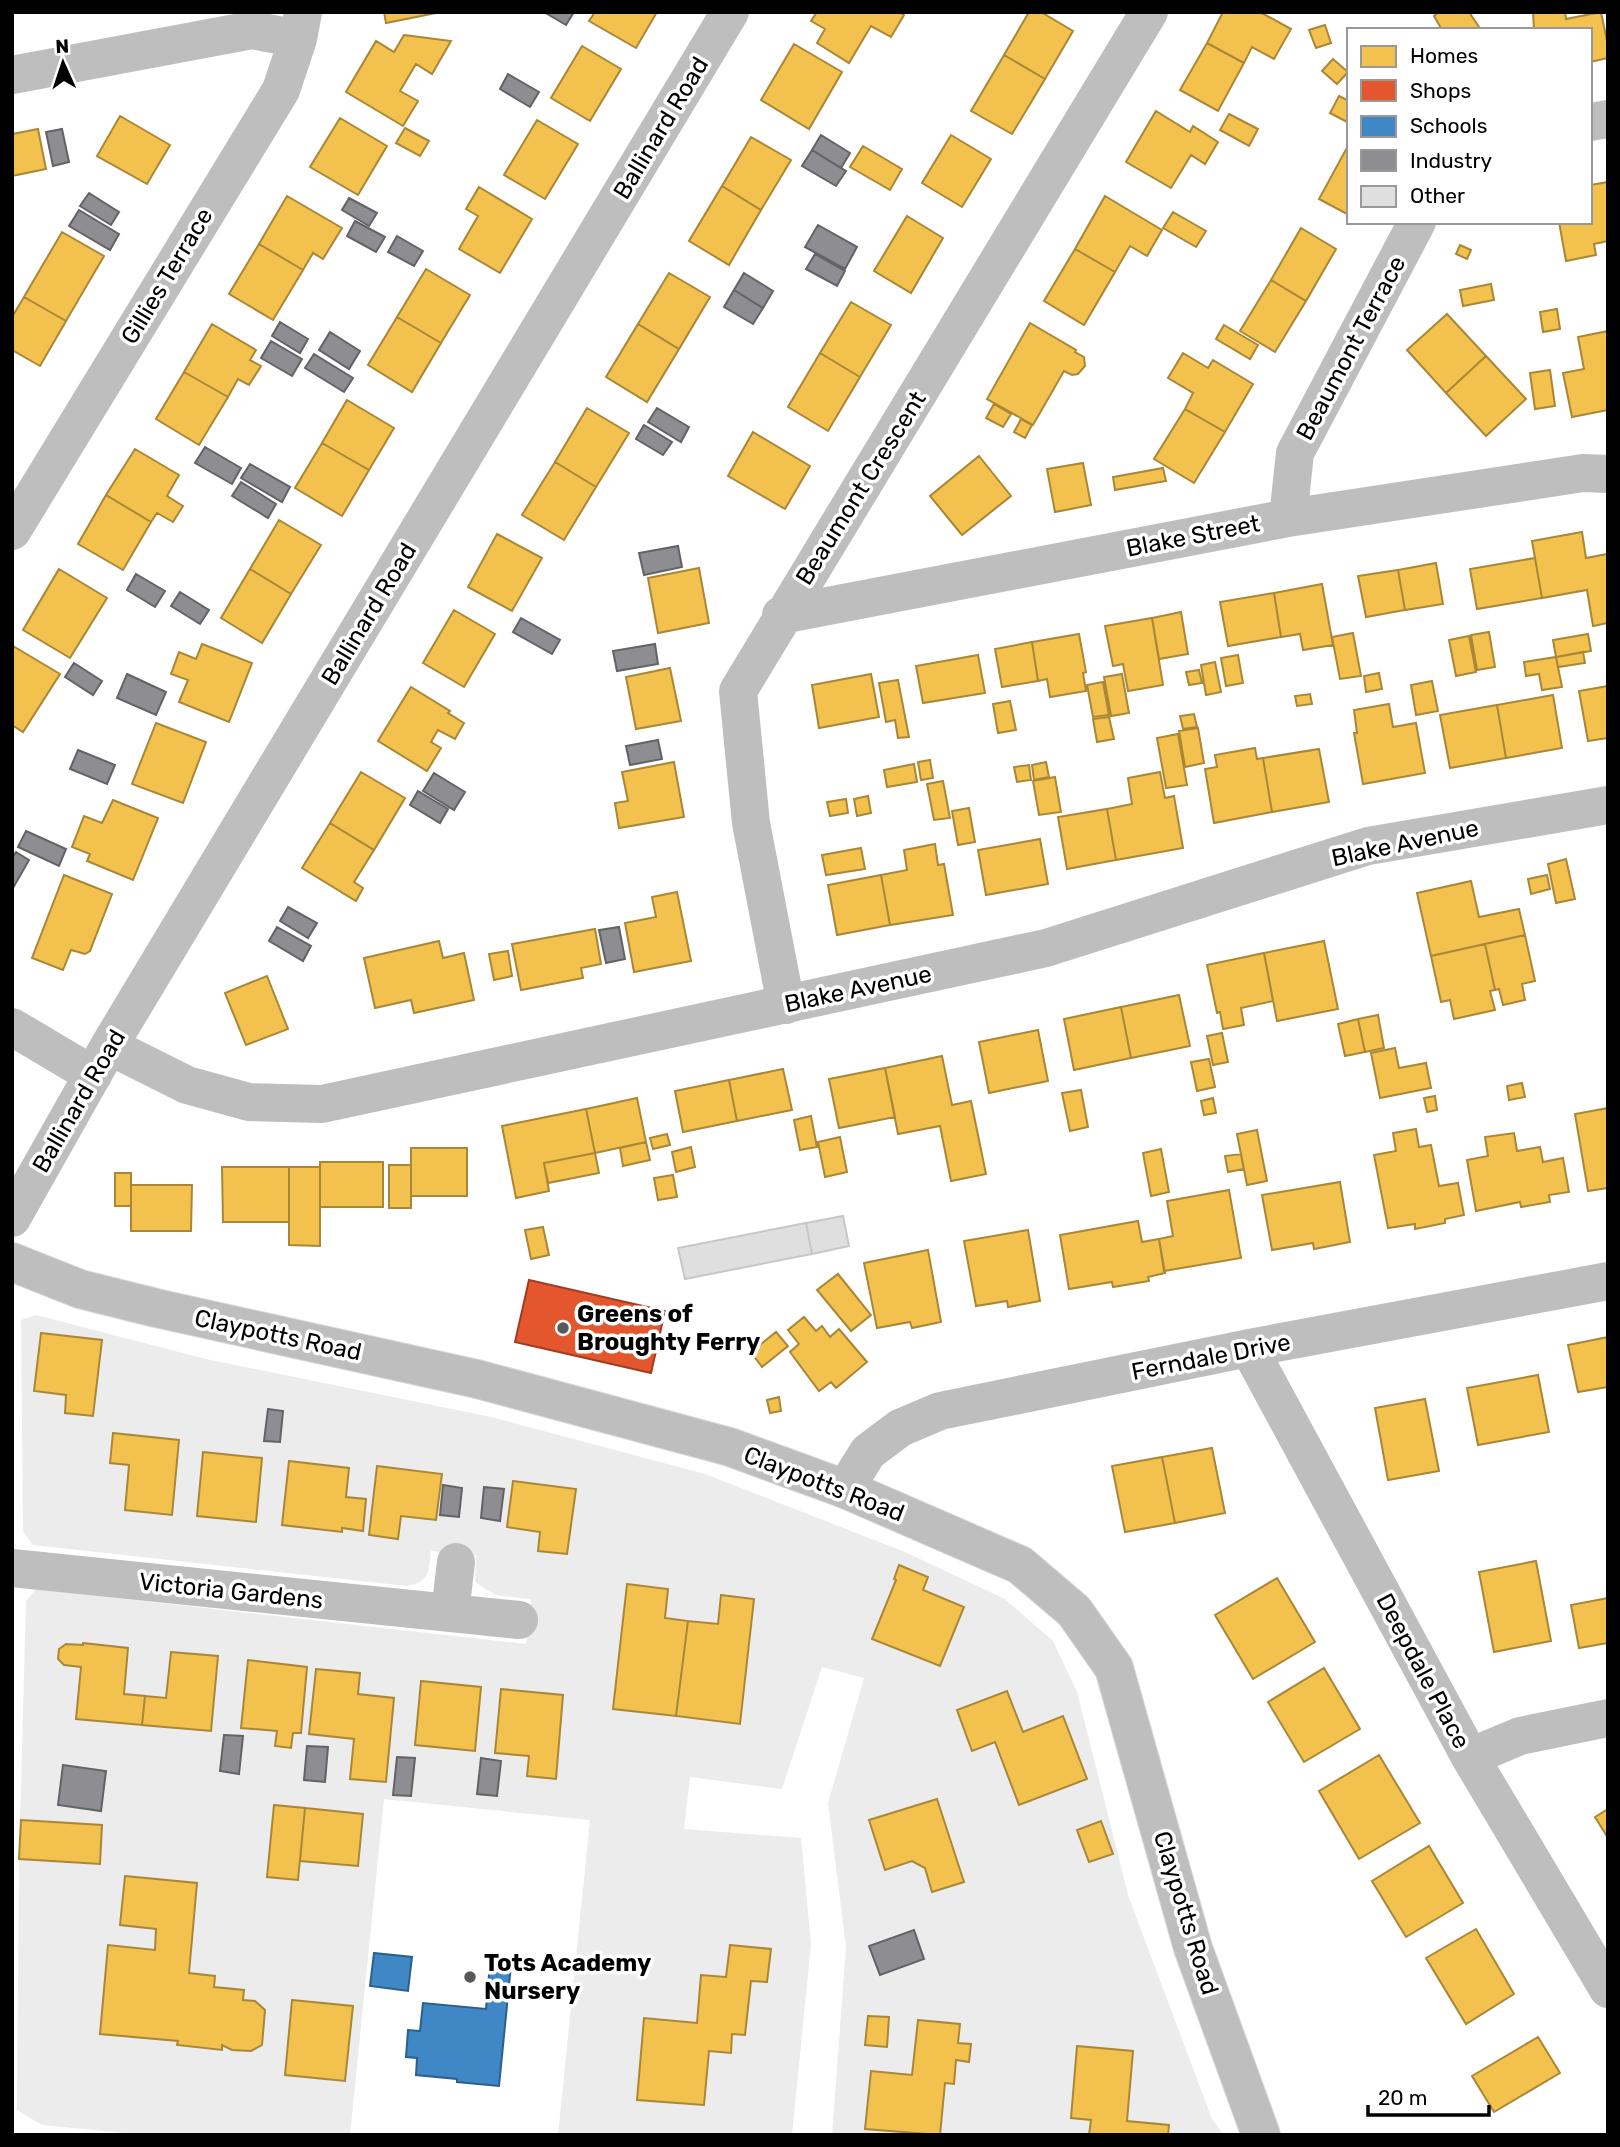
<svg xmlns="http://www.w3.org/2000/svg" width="1620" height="2147" viewBox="0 0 1620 2147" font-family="Rubik,sans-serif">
<rect width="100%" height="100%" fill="#fff"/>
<path fill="#ececec" d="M36 1315 206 1359 491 1417 705 1474 905 1552 1005 1599 1053 1641 1077 1692 1129 1898 1212 2119 1224 2135H832L846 1947 828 1803 864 1678 822 1667 782 1789 690 1777 684 1829 801 1838 811 1944 792 2135H558L590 1820 384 1799 350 2135H145L42 2125 17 2110 19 1859 26 1601 36 1589 526 1644 531 1599 495 1595 475 1582 476 1555 431 1551C428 1572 431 1581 407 1586L33 1545 23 1531 21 1320Z"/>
<path fill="#f2c14e" stroke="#a98737" stroke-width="2" d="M384 12H441L386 23Z
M595 12H657L636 48 589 21Z
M817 12H899L904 15 891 37 871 26 849 63 817 43 825 29 811 21Z
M1029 12H1041L1073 31 1045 79 1004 55Z
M1223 12H1260L1291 29 1274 59 1252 47 1244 63 1207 43Z
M1439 12H1469L1481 30H1442L1434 16Z
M1533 12H1565L1566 19 1601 12 1608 46V58L1590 62V30H1534Z
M1325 25 1331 43 1316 48 1309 30Z
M404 35 451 41 432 74 416 64 400 91 418 101 403 126 346 92 376 41 394 52Z
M1207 43 1244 63 1218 111 1180 90Z
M794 44 842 72 809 129 761 100Z
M582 46 621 69 590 121 551 98Z
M1004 55 1045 79 1012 134 971 111Z
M1333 59 1348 72 1337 84 1322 71Z
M1339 96 1349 101V123L1330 113Z
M1156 111 1190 132 1193 126 1218 142 1205 164 1191 155 1171 188 1126 162Z
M1229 114 1258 129 1249 146 1220 130Z
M120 116 170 145 147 184 97 156Z
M340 118 387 146 358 195 310 167Z
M537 120 578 144 545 199 504 175Z
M405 128 429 141 420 156 396 143Z
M38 129 46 169 12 176V134Z
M951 135 991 159 962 207 922 183Z
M751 137 791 160 761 210 722 186Z
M1349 144V215L1319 199Z
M863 146 902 169 890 190 850 167Z
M1608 182V241L1594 244 1596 255 1566 261 1559 222H1590V185Z
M722 186 761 210 729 265 689 241Z
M479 187 532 219 500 273 459 249 478 216 466 209Z
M287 196 342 228 323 259 313 253 303 270 259 244Z
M1105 196 1162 230 1147 256 1130 246 1115 272 1075 249Z
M1173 212 1206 231 1196 247 1163 228Z
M907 216 943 238 911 293 874 271Z
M1301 228 1336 249 1306 301 1271 280Z
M62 232 104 256 66 321 24 297Z
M259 244 303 270 273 320 229 294Z
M1460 245 1471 250 1467 259 1456 254Z
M1075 249 1115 272 1084 325 1044 301Z
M426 269 470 295 441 343 397 317Z
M669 273 710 297 679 349 638 324Z
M1271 280 1306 301 1275 352 1240 331Z
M1491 284 1494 300 1463 306 1460 290Z
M24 297 66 321 40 366 12 350V317Z
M851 302 891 325 860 377 820 353Z
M1557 309 1560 329 1543 332 1540 312Z
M1447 314 1486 356 1446 393 1407 350Z
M397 317 441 343 412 392 368 365Z
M1030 323 1076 350 1075 352 1084 357 1085 366 1078 374 1072 375 1064 371 1033 425 987 399Z
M212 324 256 350 250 360 261 366 249 385 238 379 228 397 184 372Z
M638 324 679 349 647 402 606 377Z
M1224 325 1258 345 1250 359 1216 339Z
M1608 331V410L1572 417 1563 373 1584 369 1578 337Z
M820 353 860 377 828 431 788 407Z
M1183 353 1208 368 1213 360 1253 384 1225 432 1185 409 1193 393 1168 378Z
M1486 356 1526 399 1486 436 1446 393Z
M1550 370 1555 406 1535 409 1530 373Z
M184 372 228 397 199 445 156 419Z
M347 400 394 428 369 470 322 443Z
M994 404 1011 414 1003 427 986 418Z
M587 408 629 433 596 487 555 462Z
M1185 409 1225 432 1194 483 1154 459Z
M1021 419 1032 425 1025 438 1014 432Z
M753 432 810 466 785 509 728 476Z
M322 443 369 470 342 516 295 488Z
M135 449 179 475 167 496 183 506 173 522 157 513 151 522 106 495Z
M979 456 1011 496 962 535 930 496Z
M555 462 596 487 564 540 522 515Z
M1083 463 1091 505 1055 512 1047 469Z
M1163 468 1166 481 1115 490 1113 477Z
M106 495 151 522 123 570 78 544Z
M279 520 321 545 291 594 250 569Z
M1582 532 1586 558 1607 554 1608 623 1593 626 1587 590 1542 598 1532 541Z
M497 534 542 558 512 611 468 587Z
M1535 558 1542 598 1477 609 1470 569Z
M1436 563 1443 604 1405 610 1398 570Z
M699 568 709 623 658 633 648 578Z
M59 569 107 598 70 658 23 630Z
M250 569 291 594 262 643 221 618Z
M1398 570 1405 610 1366 617 1358 576Z
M1322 584 1333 645 1303 650 1300 634 1281 637 1274 593Z
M1274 593 1281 637 1228 646 1220 602Z
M454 610 495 634 464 687 423 663Z
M1181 612 1188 654 1159 659 1152 618Z
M1152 618 1163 685 1128 691 1123 664 1113 666 1105 626Z
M1489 632 1495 667 1477 670 1471 635Z
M1353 633 1361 676 1340 679 1332 637Z
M1079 634 1086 672 1083 673 1086 691 1050 697 1047 679 1038 681 1032 642Z
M1588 634 1591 651 1556 657 1553 640Z
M1469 636 1476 672 1456 676 1449 640Z
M1032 642 1038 681 1002 687 995 649Z
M202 644 252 663 229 722 179 702 188 680 171 674 179 652 196 659Z
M13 646 60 674 23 732 12 725Z
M1583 652 1585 663 1558 667 1556 657Z
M978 655 985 693 923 703 916 666Z
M1238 655 1243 683 1226 686 1221 658Z
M1556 657 1562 687 1542 690 1539 674 1526 676 1524 662Z
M1215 662 1221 692 1206 695 1201 665Z
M670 668 681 721 636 729 626 677Z
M1199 670 1202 683 1189 685 1186 672Z
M1379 673 1382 689 1366 692 1364 676Z
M871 674 879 717 819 728 812 685Z
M1122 674 1129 713 1111 716 1104 677Z
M898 680 909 737 898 738 895 720 886 722 879 683Z
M1432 681 1438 711 1416 715 1411 685Z
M1103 682 1109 715 1093 717 1087 685Z
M1608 686V738L1588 741 1579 691Z
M411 687 450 711 448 713 464 723 455 739 438 730 431 742 441 748 427 771 378 741Z
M1310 694 1312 704 1297 706 1295 696Z
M1553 695 1562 748 1506 758 1497 705Z
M1010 701 1016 730 998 733 993 704Z
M1389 704 1393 727 1416 723 1425 773 1363 784 1354 733H1357L1354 710Z
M1497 705 1506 758 1450 768 1440 715Z
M1194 714 1197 727 1183 729 1180 716Z
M1109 717 1114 739 1097 742 1093 719Z
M156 723 206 742 183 803 132 784Z
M1198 728 1204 763 1185 767 1179 731Z
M1178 734 1187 785 1166 788 1157 738Z
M1255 748 1257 759 1263 758 1272 812 1214 823 1205 769 1217 767 1215 755Z
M1319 749 1329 802 1272 812 1263 758Z
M930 760 933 778 921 780 918 762Z
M674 762 684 817 619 828 615 803 628 801 622 772Z
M1046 762 1049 777 1034 780 1032 765Z
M914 764 917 782 887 787 884 770Z
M1029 765 1031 780 1017 782 1014 767Z
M361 772 405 798 374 850 330 823Z
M1160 772 1165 798 1174 796 1183 848 1116 860 1107 809 1132 804 1128 778Z
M1055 777 1061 812 1039 815 1033 781Z
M943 781 950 818 934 820 927 784Z
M868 796 871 813 857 816 854 799Z
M846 799 848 813 830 816 827 802Z
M113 800 158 818 133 880 87 861 90 854 72 847 84 816 102 823Z
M969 808 975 842 958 845 952 811Z
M1107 809 1116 860 1067 869 1058 817Z
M330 823 374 850 354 882 363 888 356 901 302 868Z
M1040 839 1048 884 986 895 978 850Z
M935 844 938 865 944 864 953 915 890 925 881 875 907 870 904 850Z
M861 848 865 869 826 875 822 855Z
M1566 859 1575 899 1556 903 1548 864Z
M64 875 112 894 90 951 85 954 71 950 63 970 32 958Z
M881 875 890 925 837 935 828 885Z
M1547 875 1550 889 1531 894 1528 879Z
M1471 881 1479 917 1519 909 1525 935 1431 956 1417 893Z
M677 892 691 961 634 972 625 923 656 917 652 897Z
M595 929 601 964 581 968 583 978 521 990 512 944Z
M1525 935 1535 981 1522 984 1525 1000 1503 1005 1499 989 1495 990 1485 944Z
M439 941 443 958 464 953 474 1000 414 1013 411 1000 375 1008 364 958Z
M1324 941 1338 1009 1277 1021 1264 953Z
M1485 944 1495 990 1490 991 1495 1010 1454 1019 1450 1000 1441 1002 1431 956Z
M508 951 512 976 494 980 489 954Z
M1264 953 1273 1001 1241 1008 1244 1025 1223 1029 1220 1012 1217 1013 1207 965Z
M267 976 288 1029 246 1045 225 993Z
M1179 995 1190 1046 1131 1058 1121 1007Z
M1121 1007 1131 1058 1074 1070 1064 1019Z
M1378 1015 1384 1048 1365 1052 1358 1019Z
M1358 1019 1365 1052 1345 1056 1338 1024Z
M1038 1030 1048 1081 989 1093 979 1042Z
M1222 1033 1228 1062 1213 1065 1207 1036Z
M1395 1048 1399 1068 1426 1063 1431 1088 1380 1098 1371 1053Z
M942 1056 952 1105 971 1101 986 1174 951 1181 940 1126 898 1134 885 1068Z
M1209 1059 1215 1087 1197 1091 1191 1062Z
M885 1068 895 1117 839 1128 829 1079Z
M783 1069 792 1110 737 1121 729 1080Z
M729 1080 737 1121 683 1132 675 1091Z
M1522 1083 1525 1097 1509 1100 1507 1086Z
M1081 1090 1088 1127 1070 1131 1062 1093Z
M1435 1096 1437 1110 1427 1112 1424 1098Z
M637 1098 646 1142 595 1153 586 1109Z
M1213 1098 1216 1113 1204 1115 1201 1101Z
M1608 1108V1188L1588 1191 1575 1114Z
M586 1109 595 1153 544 1163 549 1191 516 1198 502 1126Z
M811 1116 817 1147 800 1150 794 1120Z
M1416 1129 1419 1147 1431 1145 1439 1186 1458 1183 1464 1215 1445 1219V1223L1415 1229V1224L1388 1228 1374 1155 1396 1151 1393 1133Z
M1257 1130 1267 1181 1247 1185 1237 1134Z
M1514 1133 1517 1151 1540 1147 1543 1162 1563 1158 1569 1192 1549 1195 1550 1202 1521 1207 1520 1202 1476 1211 1467 1160 1488 1156 1485 1137Z
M667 1134 670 1145 653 1149 650 1138Z
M840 1137 847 1172 825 1177 818 1142Z
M646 1142 650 1160 623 1166 620 1148Z
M691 1147 695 1167 676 1172 672 1152Z
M411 1148H467V1196H411Z
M1161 1149 1169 1192 1151 1196 1143 1153Z
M595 1153 599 1173 548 1183 544 1163Z
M1241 1154 1244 1169 1228 1172 1225 1156Z
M320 1162H383V1207H320Z
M389 1165H411V1208H389Z
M222 1167H289V1222H223Z
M289 1167H320V1246L289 1245Z
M115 1173H131V1206H115Z
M673 1175 677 1197 658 1200 654 1178Z
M1340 1182 1350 1242 1314 1249 1313 1243 1272 1250 1262 1195Z
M131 1185H192L191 1231H131Z
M1229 1190 1241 1258 1164 1271 1159 1239 1173 1236 1167 1201Z
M1138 1221 1142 1242 1159 1239 1165 1273 1148 1277 1149 1281 1113 1287 1112 1282 1069 1289 1060 1235Z
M543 1227 549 1255 531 1259 525 1230Z
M1028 1230 1040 1301 1008 1307 1007 1301 976 1306 964 1241Z
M928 1250 941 1322 912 1328 910 1322 877 1328 864 1263Z
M838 1274 871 1315 851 1331 817 1290Z
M804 1317 816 1331 822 1326 830 1337 839 1329 867 1362 836 1388 831 1382 819 1391 790 1352 799 1344 788 1330Z
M776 1332 788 1346 762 1367 751 1352Z
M41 1333 102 1340 93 1416 65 1413 66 1395 34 1391Z
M1608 1337V1387L1578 1392 1568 1345Z
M1538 1375 1549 1432 1478 1445 1467 1388Z
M779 1397 781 1411 770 1413 767 1400Z
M1425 1399 1439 1471 1388 1480 1375 1408Z
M113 1433 179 1440 172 1515 125 1510 129 1465 110 1463Z
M1212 1448 1225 1513 1175 1523 1162 1457Z
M203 1452 262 1458 256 1522 197 1516Z
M1162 1457 1175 1523 1125 1532 1112 1466Z
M289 1461 349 1468 346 1497 366 1499 363 1531 342 1528V1532L282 1525Z
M377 1466 442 1474 436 1520 401 1516 398 1539 369 1535Z
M513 1481 576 1489 567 1554 538 1551 540 1532 507 1527Z
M1536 1561 1551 1641 1494 1652 1479 1572Z
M899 1565 928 1577 923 1590 964 1607 940 1666 872 1639 896 1580 894 1579Z
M1277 1578 1315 1642 1253 1679 1215 1615Z
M627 1584 668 1589 665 1618 688 1621 676 1716 613 1709Z
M721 1595 754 1599 740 1724 676 1716 688 1621 718 1624Z
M1608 1598V1643L1579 1648 1571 1605Z
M83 1643 128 1648 124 1694 145 1696 142 1725 76 1719 81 1667 64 1665 58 1659 59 1649 66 1644 83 1645Z
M171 1652 218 1656 211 1731 142 1725 145 1696 166 1698Z
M248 1660 307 1667 301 1733H293L291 1748 275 1746 277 1731 241 1728Z
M1324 1668 1360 1729 1304 1762 1268 1702Z
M316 1669 360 1673 358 1694 394 1698 386 1782 350 1779 354 1739 309 1734Z
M421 1681 481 1687 475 1751 415 1745Z
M501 1689 563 1695 556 1779 527 1776 529 1756 495 1753Z
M1007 1691 1023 1732 1063 1716 1087 1779 1019 1805 995 1742 972 1751 957 1710Z
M1379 1755 1420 1823 1359 1859 1319 1791Z
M937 1799 964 1882 932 1892 925 1868 912 1861 885 1870 869 1820Z
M274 1805 305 1808 298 1880 267 1877Z
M305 1808 363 1814 358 1866 300 1861Z
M1608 1809V1838L1595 1817Z
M21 1820 102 1825 100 1864 19 1859Z
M1101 1821 1113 1854 1089 1862 1077 1830Z
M1429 1846 1463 1903 1406 1937 1372 1881Z
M125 1876 197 1883 189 1973 215 1976 214 1987 244 1990 243 2000 255 2001 265 2010 262 2045 251 2051 232 2050 222 2045V2050L177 2045 178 2041 100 2034 108 1945 155 1950 156 1929 120 1925Z
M1476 1929 1514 1994 1466 2024 1426 1958Z
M730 1945 771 1949 767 1982 751 1981 745 2035 732 2034 731 2053 709 2051 704 2105 637 2100 644 2018 697 2023 701 1975 726 1977Z
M292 2000 353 2006 345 2081 285 2075Z
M868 2016 889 2017 887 2047 865 2045Z
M918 2020 960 2024 958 2043 971 2044 969 2062 956 2060 954 2084 945 2083 940 2135 865 2129 871 2071 912 2075Z
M1538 2037 1560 2073 1494 2112 1472 2076Z
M1077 2046 1133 2051 1127 2121 1169 2125 1168 2135H1089L1091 2120 1071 2118Z"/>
<path fill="#e4572e" stroke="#a03d20" stroke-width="2" d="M529 1280 665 1311 651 1373 515 1342Z"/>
<path fill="#3f88c5" stroke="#2c5f8a" stroke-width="2" d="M374 1953 412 1957 408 1991 370 1986Z
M490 1963 511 1965 499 2086 457 2082V2079L416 2075 417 2058 406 2057 408 2030 420 2031 423 2003 486 2009Z"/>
<path fill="#8d8d92" stroke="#636366" stroke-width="2" d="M544 12H574L566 25Z
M508 74 539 92 530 107 500 89Z
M62 129 69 162 53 166 46 132Z
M821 135 850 153 841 168 812 150Z
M812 150 846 171 836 186 802 166Z
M89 193 119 212 111 225 80 206Z
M349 198 377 213 369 226 342 210Z
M79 210 119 234 110 250 69 226Z
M355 221 385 237 376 252 347 236Z
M818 225 857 247 845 269 805 247Z
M397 236 423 251 414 266 388 252Z
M815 254 845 271 837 286 806 269Z
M744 273 773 291 763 308 734 290Z
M734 290 763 308 753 324 724 307Z
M280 322 308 339 300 353 272 336Z
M330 332 360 351 349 369 319 350Z
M271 341 302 359 292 376 261 358Z
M314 354 353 378 344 392 305 368Z
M657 408 689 427 681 442 648 422Z
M644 425 672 442 663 455 636 439Z
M205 447 241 468 232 484 195 463Z
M250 464 290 487 282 502 241 478Z
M241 482 276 504 268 518 232 496Z
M678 546 682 567 644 575 639 553Z
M136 574 165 591 155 607 127 590Z
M180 592 209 610 200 624 171 606Z
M521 618 560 640 552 654 513 632Z
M655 644 658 664 617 671 613 651Z
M74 663 102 681 93 695 65 677Z
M127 674 166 692 156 715 117 698Z
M658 740 662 759 630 765 626 746Z
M78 750 115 765 107 784 70 769Z
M434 773 465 792 454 810 423 791Z
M418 791 448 809 440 823 410 805Z
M26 831 66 849 59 866 18 847Z
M16 852 29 860 13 888 12 858Z
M288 907 317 923 308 938 280 921Z
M277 927 311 946 303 961 269 941Z
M619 927 625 959 606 963 599 930Z
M268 1409 283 1411 280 1442 264 1441Z
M443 1485 462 1488 459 1517 440 1515Z
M484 1487 504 1489 500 1521 481 1518Z
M224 1735 243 1736 239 1774 220 1771Z
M307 1746 328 1747 325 1782 304 1780Z
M397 1757 415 1758 411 1796 393 1795Z
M481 1758 501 1761 497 1796 477 1794Z
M63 1765 106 1771 101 1811 58 1805Z
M914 1930 924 1959 880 1975 869 1946Z"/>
<path fill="#dfdfdf" stroke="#c7c7c7" stroke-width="2" d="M843 1216 849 1246 812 1254 806 1223Z
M806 1223 812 1254 685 1279 678 1248Z"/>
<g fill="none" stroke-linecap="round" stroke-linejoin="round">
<defs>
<path id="major" d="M12 1262 80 1289 156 1308 477 1379 730 1447 845 1489 1020 1565 1074 1611 1114 1668 1193 1948 1261 2135"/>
</defs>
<use href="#major" stroke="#dbdbdb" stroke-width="40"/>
<path stroke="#bebebe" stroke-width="38" d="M12 75 252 30 298 39
M1590 122 1608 119
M1288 518 1295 453 1417 222
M12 531 281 90 298 39 303 12
M781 615 1288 518 1583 473 1608 474
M786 1005 751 823 738 691 1149 12
M12 1027 93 1075
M109 1046 187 1085 249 1102 322 1104 1046 948 1368 846 1608 805
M12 1218 109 1046 730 12
M1249 1348 1470 1757 1608 1989
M845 1489 868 1452 900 1428 940 1411 1249 1348 1608 1281
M12 1568 519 1620
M450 1613 456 1562
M1470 1757 1520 1736 1608 1718"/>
<use href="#major" stroke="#bebebe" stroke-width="38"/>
</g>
<g fill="#595959" stroke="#fff" stroke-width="2.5">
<circle cx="563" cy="1328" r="7"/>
<circle cx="470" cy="1977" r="7"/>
</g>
<g text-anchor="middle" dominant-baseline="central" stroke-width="7" stroke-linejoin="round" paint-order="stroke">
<g font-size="24" fill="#000" stroke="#fff">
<text transform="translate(661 128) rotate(-59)">Ballinard Road</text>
<text transform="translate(167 276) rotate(-59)">Gillies Terrace</text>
<text transform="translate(1351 348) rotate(-62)">Beaumont Terrace</text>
<text transform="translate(861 488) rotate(-58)">Beaumont Crescent</text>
<text transform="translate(1193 536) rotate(-11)">Blake Street</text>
<text transform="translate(369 614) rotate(-59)">Ballinard Road</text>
<text transform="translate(1405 843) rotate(-12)">Blake Avenue</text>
<text transform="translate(858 989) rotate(-12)">Blake Avenue</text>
<text transform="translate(79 1101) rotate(-60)">Ballinard Road</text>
<text transform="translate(278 1335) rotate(12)">Claypotts Road</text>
<text transform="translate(1211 1357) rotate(-11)">Ferndale Drive</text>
<text transform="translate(824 1484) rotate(21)">Claypotts Road</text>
<text transform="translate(231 1591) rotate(6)">Victoria Gardens</text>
<text transform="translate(1423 1671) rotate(62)">Deepdale Place</text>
<text transform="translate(1186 1913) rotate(73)">Claypotts Road</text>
</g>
<g font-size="24" font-weight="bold" fill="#000" stroke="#fff" text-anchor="start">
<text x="577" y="1314">Greens of<tspan x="577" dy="28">Broughty Ferry</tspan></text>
<text x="484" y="1963">Tots Academy<tspan x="484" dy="28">Nursery</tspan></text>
</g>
</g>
<rect width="1620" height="2147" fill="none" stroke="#000000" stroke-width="28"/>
<rect x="1347" y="28" width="245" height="196" fill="#ffffff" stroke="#999999" stroke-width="2"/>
<rect x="1361" y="46" width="35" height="21" fill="#f2c14e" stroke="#999999" stroke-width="2"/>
<text x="1410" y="63" font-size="21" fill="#000000">Homes</text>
<rect x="1361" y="80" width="35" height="21" fill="#e4572e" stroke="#999999" stroke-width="2"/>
<text x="1410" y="98" font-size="21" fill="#000000">Shops</text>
<rect x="1361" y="116" width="35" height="21" fill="#3f88c5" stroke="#999999" stroke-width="2"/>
<text x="1410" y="133" font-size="21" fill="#000000">Schools</text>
<rect x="1361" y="150" width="35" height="21" fill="#8d8d92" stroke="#999999" stroke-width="2"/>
<text x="1410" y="168" font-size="21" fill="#000000">Industry</text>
<rect x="1361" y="186" width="35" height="21" fill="#dfdfdf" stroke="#999999" stroke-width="2"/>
<text x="1410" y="203" font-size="21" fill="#000000">Other</text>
<g transform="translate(63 63) rotate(357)" stroke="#ffffff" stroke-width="5" paint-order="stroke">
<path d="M0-5L12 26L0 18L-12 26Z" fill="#000000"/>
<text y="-10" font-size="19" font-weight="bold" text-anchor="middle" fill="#000000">N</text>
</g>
<path d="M1368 2105v10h121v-10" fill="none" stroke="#000000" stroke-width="3.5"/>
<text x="1378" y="2105" font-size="21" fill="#000000" stroke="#ffffff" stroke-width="5" paint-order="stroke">20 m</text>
</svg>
